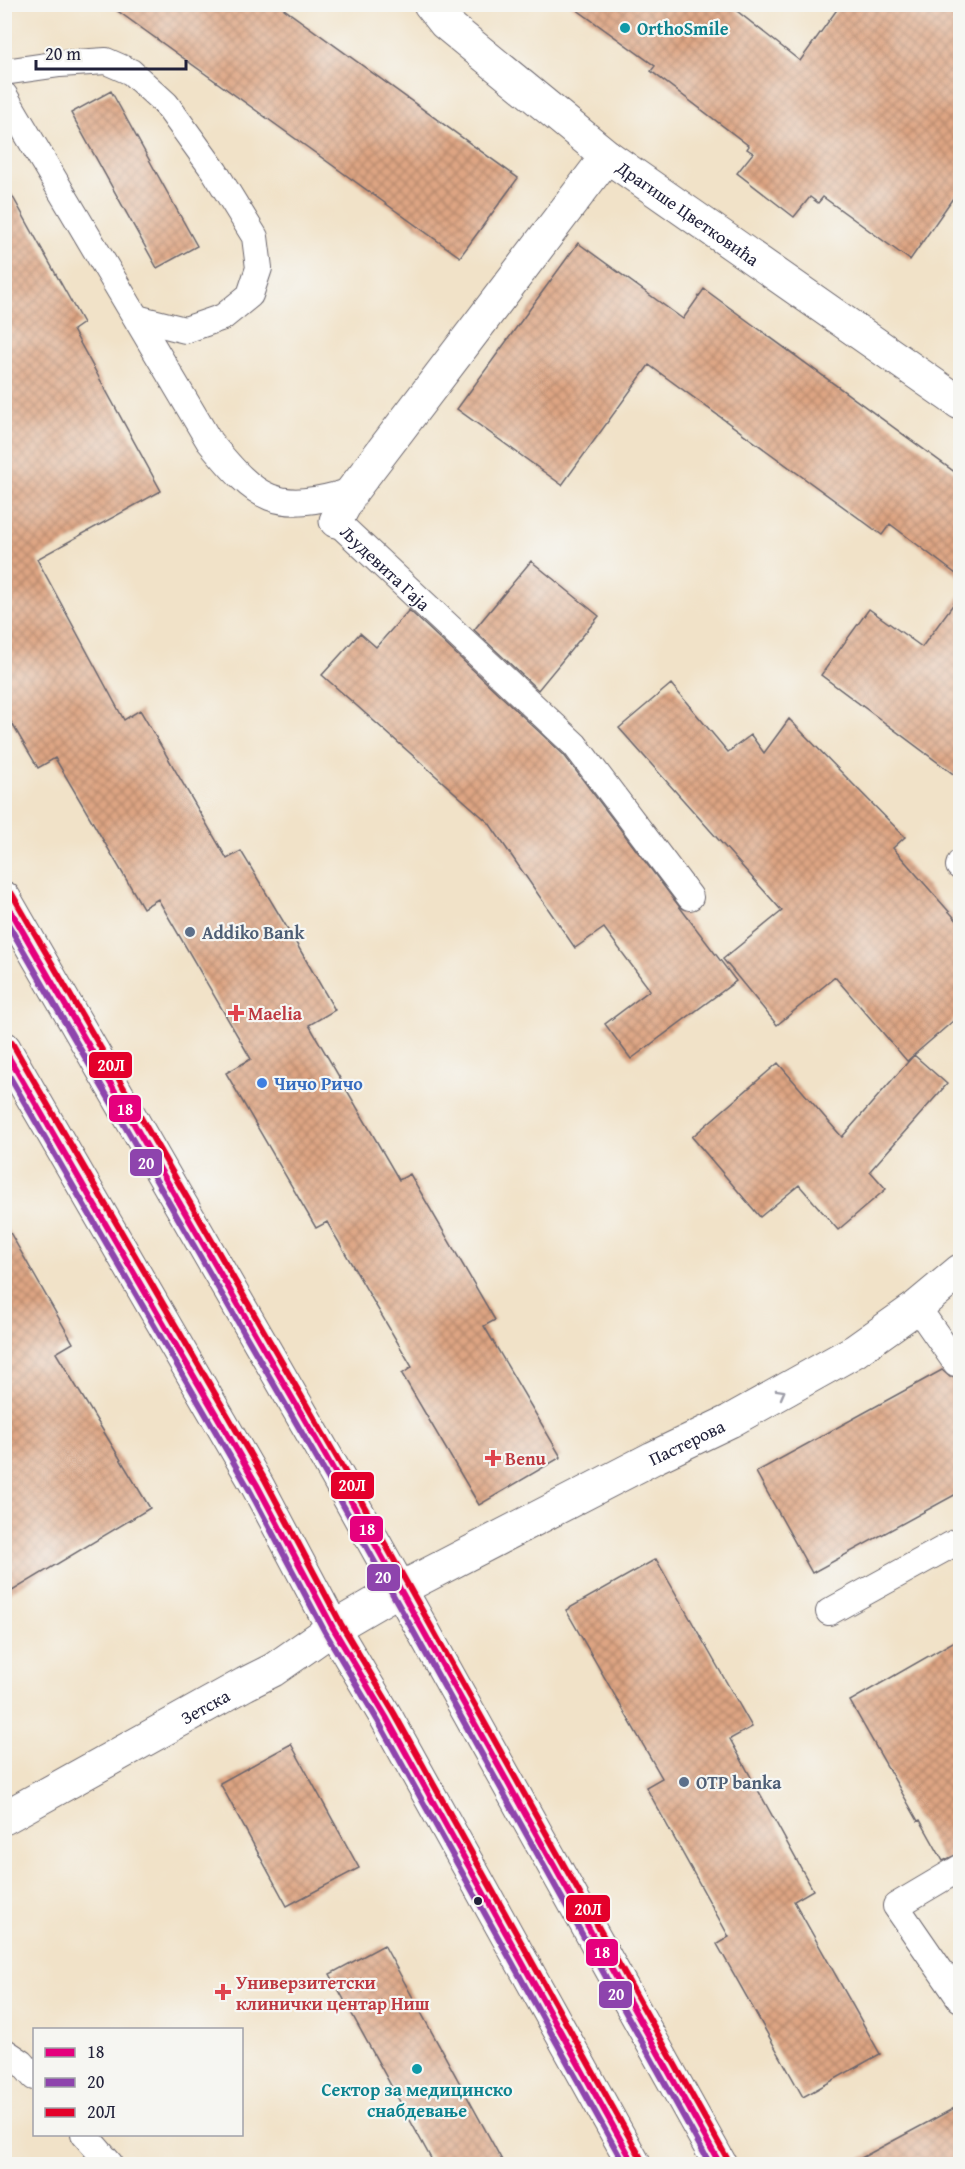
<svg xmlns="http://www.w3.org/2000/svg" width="965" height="2169" viewBox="0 0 965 2169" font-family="'Gentium Book Plus',serif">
<defs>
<pattern id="building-cross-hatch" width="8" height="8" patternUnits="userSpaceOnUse" patternTransform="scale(1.5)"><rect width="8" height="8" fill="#dea583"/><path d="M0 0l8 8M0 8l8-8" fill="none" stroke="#b4866c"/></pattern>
</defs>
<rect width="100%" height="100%" fill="#f6f6f2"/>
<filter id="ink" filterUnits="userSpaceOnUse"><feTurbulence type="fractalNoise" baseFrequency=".0167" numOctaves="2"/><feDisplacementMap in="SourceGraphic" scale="12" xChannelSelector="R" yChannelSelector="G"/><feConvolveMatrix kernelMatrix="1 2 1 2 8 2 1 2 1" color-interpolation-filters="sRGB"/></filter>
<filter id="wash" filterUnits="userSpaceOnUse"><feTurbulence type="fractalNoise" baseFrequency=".008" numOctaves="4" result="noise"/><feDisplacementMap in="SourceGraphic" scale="24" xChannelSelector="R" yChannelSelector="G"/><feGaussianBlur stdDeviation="1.35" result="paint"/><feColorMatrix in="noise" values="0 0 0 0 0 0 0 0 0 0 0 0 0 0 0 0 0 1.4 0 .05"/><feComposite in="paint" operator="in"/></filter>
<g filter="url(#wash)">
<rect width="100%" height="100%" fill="#f1e2c8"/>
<g id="blocks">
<path fill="url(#building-cross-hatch)" d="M108 4H277L518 178 460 257Z
M569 4H728L800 61 841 4H960V188L910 260 823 197 818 203 810 197 794 217 737 173 753 153 747 149 749 146 651 71 655 66Z
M111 91 197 246 157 268 71 113Z
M4 181 83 323 73 330 161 491 37 559 124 720 140 710 227 859 241 851 292 936 335 1010 309 1025 399 1180 410 1174 495 1320 484 1326 561 1457 479 1505 402 1374 412 1367 327 1222 316 1228 226 1073 251 1059 158 899 143 908 55 758 38 768 4 710Z
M578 243 683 319 704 289 960 476V577L890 524 882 535 649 365 562 485 457 409Z
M531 561 599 616 538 690 474 630Z
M960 595V779L821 675 869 609 922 647Z
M409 610 564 755 736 981 631 1059 605 1024 650 990 604 928 575 948 489 823 322 675 360 633 376 647Z
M671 684 728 752 751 735 764 753 789 719 905 837 893 848 960 924V1015L907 1061 835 977 777 1025 723 959 782 911 619 728Z
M914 1055 947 1084 870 1171 886 1189 838 1230 799 1185 760 1217 692 1137 778 1063 842 1137Z
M4 1222 73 1343 56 1353 150 1508 4 1596Z
M942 1370 950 1377H960V1492L812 1573 756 1472Z
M656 1559 752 1727 730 1739 813 1890 794 1901 880 2054 803 2097 717 1944 729 1937 646 1787 662 1778 566 1610Z
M960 1638V1853L943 1861 920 1820 918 1821 850 1701Z
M291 1744 359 1868 287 1906 220 1783Z
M384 1945 504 2164H434L330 1974Z
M960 2105V2164H850Z"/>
</g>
</g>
<g filter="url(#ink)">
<use href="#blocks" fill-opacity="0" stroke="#6a656c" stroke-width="1.5"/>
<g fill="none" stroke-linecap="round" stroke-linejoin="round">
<defs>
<g id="lane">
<path d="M4 72 60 64 106 61 131 72 166 104 215 172 255 237 259 268 250 295 223 317 185 330 137 318"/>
<path d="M4 95 209 441C258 501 275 514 352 491"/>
<path id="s1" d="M336 521 575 745 690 897"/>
<path d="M959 866 960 863"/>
<path d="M917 1307 956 1363"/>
<path d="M829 1612 960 1540"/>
<path d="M960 1868 896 1906 960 1999"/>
<path d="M4 2051 22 2063 34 2077"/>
<path d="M84 2134 110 2164"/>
</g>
<g id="street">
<path id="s2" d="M430 4 445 23 607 156 960 403"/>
<path d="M336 521 352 491 607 156"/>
<path id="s3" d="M400 1589 653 1458 730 1421 855 1351 917 1307 960 1271"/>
</g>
<g id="secondary">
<path d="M4 898 336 1474 720 2164"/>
<path d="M4 1048 257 1485 333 1628 386 1717 634 2164"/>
<path id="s4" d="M4 1818 245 1684 273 1670 333 1628 400 1589"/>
</g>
</defs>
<use href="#lane" stroke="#6a656c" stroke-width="28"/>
<use href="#street" stroke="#6a656c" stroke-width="35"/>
<use href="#secondary" stroke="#6a656c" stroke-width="35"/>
<use href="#lane" stroke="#fff" stroke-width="26"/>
<use href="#street" stroke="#fff" stroke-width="33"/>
<use href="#secondary" stroke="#fff" stroke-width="33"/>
<defs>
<path id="bus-1" d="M4 899 336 1474 720 2164
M4 1049 257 1485 333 1628 386 1717 634 2164"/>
<path id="bus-2" d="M4 917 328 1478 710 2164
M4 1067 249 1489 325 1632 378 1721 624 2164"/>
<path id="bus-3" d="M12 894 344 1470 728 2160
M12 1043 265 1480 341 1624 394 1713 642 2160"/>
</defs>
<use href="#bus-1" stroke="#f6f6f2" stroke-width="10"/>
<use href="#bus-2" stroke="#f6f6f2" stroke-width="10"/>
<use href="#bus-3" stroke="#f6f6f2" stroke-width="10"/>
<use href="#bus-1" stroke="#e5007d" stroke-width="6"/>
<use href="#bus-2" stroke="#8e44ad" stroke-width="6"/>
<use href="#bus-3" stroke="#e4002b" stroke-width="6"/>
</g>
<defs><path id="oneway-chevron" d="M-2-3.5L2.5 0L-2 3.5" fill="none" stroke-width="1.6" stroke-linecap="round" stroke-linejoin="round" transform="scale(1.5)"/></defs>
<use stroke="#9c9ca7" href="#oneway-chevron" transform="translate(781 1393) rotate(-29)"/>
</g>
<g fill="#0f9aa8" stroke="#f6f6f2" stroke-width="2">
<circle cx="625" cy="28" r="6"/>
<circle cx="417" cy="2069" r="6"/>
</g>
<g fill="#5c6f8a" stroke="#f6f6f2" stroke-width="2">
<circle cx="190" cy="932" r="6"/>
<circle cx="684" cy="1782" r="6"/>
</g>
<g fill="#e0444e" stroke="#f6f6f2" stroke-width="2">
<path d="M233 1004h6v6h6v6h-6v6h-6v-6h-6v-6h6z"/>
<path d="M490 1449h6v6h6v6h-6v6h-6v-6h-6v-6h6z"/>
<path d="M220 1983h6v6h6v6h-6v6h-6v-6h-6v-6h6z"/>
</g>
<circle fill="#3f7fe0" stroke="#f6f6f2" stroke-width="2" cx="262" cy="1083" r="6"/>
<circle fill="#22223b" stroke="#f6f6f2" stroke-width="2" cx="478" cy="1901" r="5"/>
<g text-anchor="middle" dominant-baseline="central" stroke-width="4.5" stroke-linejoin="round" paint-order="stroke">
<g font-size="18" font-weight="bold" fill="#0d838f" stroke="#f6f6f2" text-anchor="start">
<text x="637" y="28">OrthoSmile</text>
<text x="417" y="2089" text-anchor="middle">Сектор за медицинско<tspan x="417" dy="21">снабдевање</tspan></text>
</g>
<g font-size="18" fill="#22223b" stroke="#f6f6f2">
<text stroke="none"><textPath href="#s2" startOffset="333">Драгише Цветковића</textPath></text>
<text stroke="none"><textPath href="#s1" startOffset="68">Људевита Гаја</textPath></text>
<text stroke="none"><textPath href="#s3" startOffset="322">Пастерова</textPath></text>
<text stroke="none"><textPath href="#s4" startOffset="230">Зетска</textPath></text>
</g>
<g font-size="18" font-weight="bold" fill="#4e5e75" stroke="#f6f6f2" text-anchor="start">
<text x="202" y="932">Addiko Bank</text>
<text x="696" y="1782">OTP banka</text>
</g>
<g font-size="18" font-weight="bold" fill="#be3a42" stroke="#f6f6f2" text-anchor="start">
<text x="248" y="1013">Maelia</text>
<text x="505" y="1458">Benu</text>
<text x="236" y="1982">Универзитетски<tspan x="236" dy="21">клинички центар Ниш</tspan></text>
</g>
<g font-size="18" font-weight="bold" fill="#366cbe" stroke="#f6f6f2" text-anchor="start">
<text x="274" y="1083">Чичо Ричо</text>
</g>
</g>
<g stroke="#f6f6f2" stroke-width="2">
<rect x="88" y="1051" width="45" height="28" rx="6" fill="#e4002b"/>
<rect x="108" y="1094" width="34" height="29" rx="6" fill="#e5007d"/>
<rect x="129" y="1148" width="34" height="29" rx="6" fill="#8e44ad"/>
<rect x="330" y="1471" width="45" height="29" rx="6" fill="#e4002b"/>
<rect x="349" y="1515" width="35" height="28" rx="6" fill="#e5007d"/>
<rect x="366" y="1563" width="35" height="29" rx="6" fill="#8e44ad"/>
<rect x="565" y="1894" width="46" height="29" rx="6" fill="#e4002b"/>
<rect x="585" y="1938" width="34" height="29" rx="6" fill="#e5007d"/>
<rect x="598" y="1980" width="35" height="29" rx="6" fill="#8e44ad"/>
</g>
<g font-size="16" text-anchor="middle" font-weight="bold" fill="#fff">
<text x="111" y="1071">20Л</text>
<text x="125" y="1115">18</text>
<text x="146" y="1169">20</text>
<text x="352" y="1491">20Л</text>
<text x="367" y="1535">18</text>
<text x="383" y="1583">20</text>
<text x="588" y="1915">20Л</text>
<text x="602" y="1958">18</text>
<text x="616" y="2000">20</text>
</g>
<rect width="965" height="2169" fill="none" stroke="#f6f6f2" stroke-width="24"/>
<rect x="33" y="2028" width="210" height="108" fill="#f6f6f2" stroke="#a1a1a9" stroke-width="1.5"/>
<rect x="45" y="2048" width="30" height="9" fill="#e5007d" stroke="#a1a1a9" stroke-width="1.5"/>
<text x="87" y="2058" font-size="18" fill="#22223b">18</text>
<rect x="45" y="2078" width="30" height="9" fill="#8e44ad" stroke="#a1a1a9" stroke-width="1.5"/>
<text x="87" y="2088" font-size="18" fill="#22223b">20</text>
<rect x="45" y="2108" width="30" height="9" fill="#e4002b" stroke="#a1a1a9" stroke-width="1.5"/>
<text x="87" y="2118" font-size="18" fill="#22223b">20Л</text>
<path d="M36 60v9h150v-9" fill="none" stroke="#22223b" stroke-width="3"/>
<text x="45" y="60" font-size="18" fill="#22223b" stroke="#f6f6f2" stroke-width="4.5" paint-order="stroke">20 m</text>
</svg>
